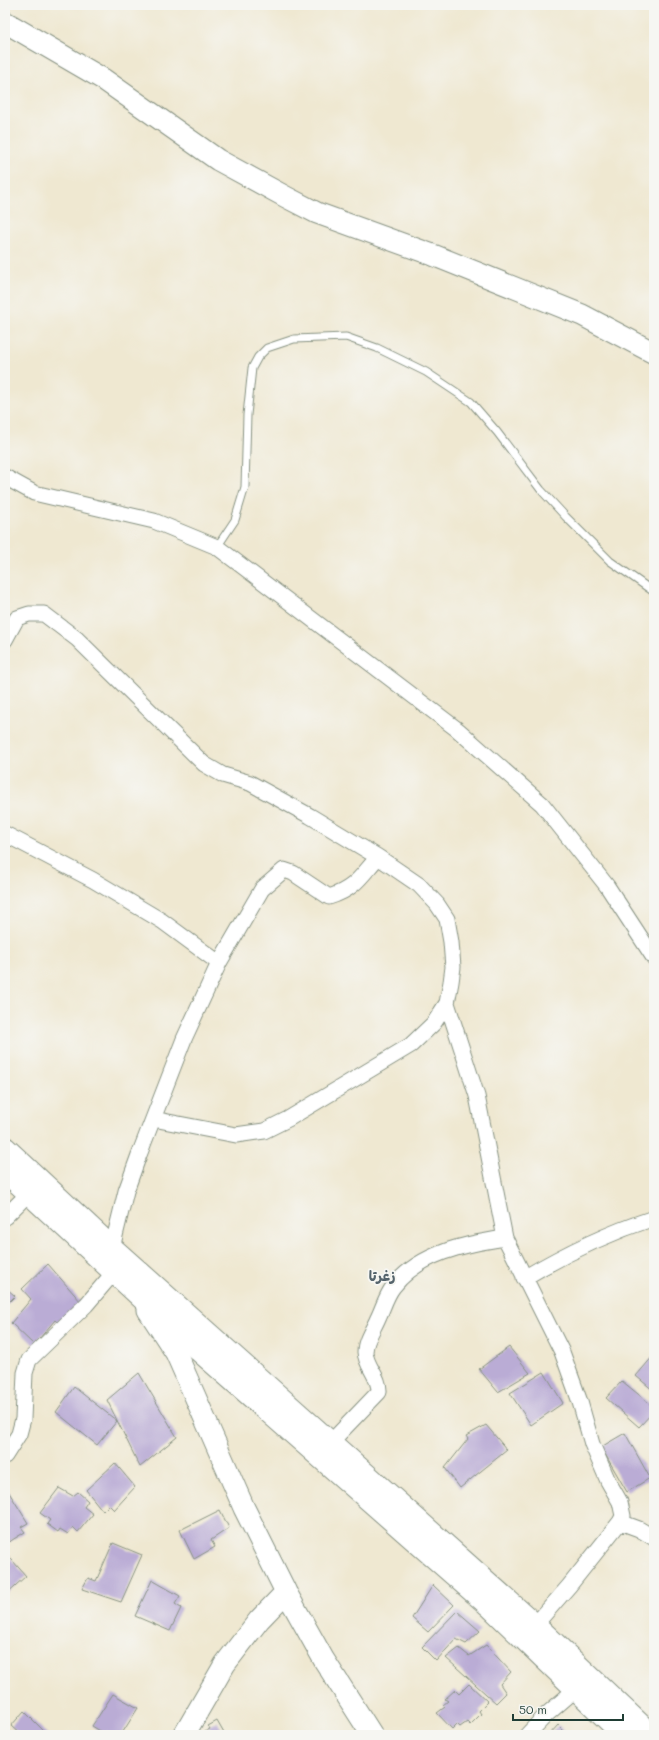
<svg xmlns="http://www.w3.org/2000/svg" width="659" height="1740" viewBox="0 0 659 1740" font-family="Mali,'Playpen Sans Arabic',sans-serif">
<rect width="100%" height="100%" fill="#f6f6f2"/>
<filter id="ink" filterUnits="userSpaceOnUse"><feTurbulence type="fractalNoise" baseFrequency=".025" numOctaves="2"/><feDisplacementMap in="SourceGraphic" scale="8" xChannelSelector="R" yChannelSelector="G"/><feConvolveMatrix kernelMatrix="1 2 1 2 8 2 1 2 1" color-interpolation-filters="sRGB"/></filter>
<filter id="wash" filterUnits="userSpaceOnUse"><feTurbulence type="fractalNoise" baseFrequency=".012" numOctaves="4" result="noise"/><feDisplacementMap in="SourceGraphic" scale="16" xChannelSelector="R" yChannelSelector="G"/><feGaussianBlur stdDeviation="0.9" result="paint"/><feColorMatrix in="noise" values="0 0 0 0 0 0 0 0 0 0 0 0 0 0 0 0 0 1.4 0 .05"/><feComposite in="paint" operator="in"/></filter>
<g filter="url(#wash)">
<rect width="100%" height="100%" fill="#efe8d1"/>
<g id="blocks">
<path fill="#baacd5" d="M48 1264 81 1302 59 1324 55 1320 34 1345 11 1323 31 1299 22 1289Z
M5 1287 15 1296 5 1306Z
M509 1347 530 1373 498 1392 479 1369Z
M654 1355V1391L636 1376Z
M544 1372 563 1403 531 1425 510 1393Z
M139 1373 177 1437 140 1467 107 1400Z
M622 1381 654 1407V1411L639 1427 606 1398Z
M74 1387 117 1421 97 1445 56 1412Z
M486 1425 507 1450 460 1488 445 1468 468 1439 466 1436Z
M625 1433 650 1478 627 1492 601 1447Z
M115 1463 135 1487 114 1510 109 1505 103 1511 86 1490Z
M5 1486 28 1523 21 1527 25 1532 9 1542 5 1534Z
M59 1488 73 1496 78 1492 88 1501 84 1507 93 1514 78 1532 73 1527 68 1534 60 1529 58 1532 47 1524 50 1520 40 1513Z
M220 1510 229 1528 211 1540 215 1547 194 1559 180 1530Z
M113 1543 142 1555 121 1602 82 1589 88 1578 96 1581Z
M5 1552 26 1576 5 1595Z
M152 1580 180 1596 175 1604 181 1608 170 1631 135 1616Z
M433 1585 454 1605 428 1632 412 1618Z
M457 1611 480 1631 466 1644 456 1639 436 1661 422 1647Z
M486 1645 511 1672 500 1684 506 1693 496 1703 446 1658 459 1648 469 1656Z
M469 1684 488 1702 479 1711 481 1714 470 1725 467 1722 460 1727 457 1724 452 1729 437 1713 445 1707 443 1705 448 1701 445 1699 455 1690 459 1694Z
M113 1694 138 1708 121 1735H107L92 1726Z
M24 1711 48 1735H21L11 1726Z
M217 1721 225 1735H199L210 1729 208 1726Z
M558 1725 568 1735H549Z"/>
</g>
</g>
<g filter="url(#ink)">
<use href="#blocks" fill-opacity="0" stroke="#879282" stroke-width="1"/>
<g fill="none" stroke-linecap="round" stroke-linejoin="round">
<defs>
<path id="lane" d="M217 547 235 520 245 487 247 415 252 368 258 357 267 348 294 339 346 337 377 348 426 372 471 402 497 432 541 490 566 517 610 561 654 592"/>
<path id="street" d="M5 477 34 493 154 521 217 547 458 730 542 804 607 886 654 958
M5 640 17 618 29 614H44L77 639 204 764 223 775 250 783 310 816 378 857 419 885 437 904 447 919 451 942 453 967 451 982 447 1003 434 1023 411 1045 288 1119 264 1131 236 1135 153 1119
M5 834 93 880 162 921 219 963 184 1039 139 1155 126 1191 112 1248
M219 963 262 889 284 870 293 873 329 897C355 889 361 876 378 857
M447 1003 477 1096 505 1238 562 1352 580 1402 592 1444 608 1481 620 1502 623 1516 620 1522 569 1586 535 1625
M5 1217 30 1192
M524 1278C566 1253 608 1233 654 1218
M330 1443 379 1392C380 1377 366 1367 365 1352 365 1340 374 1328 378 1318 383 1308 386 1296 393 1287 419 1253 465 1244 505 1238
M5 1456 19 1434 23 1419 25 1373 29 1360 86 1305 115 1271
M620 1522 639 1529 654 1538
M527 1735 546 1715 576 1689"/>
<path id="secondary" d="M5 22 103 79 218 160 286 197 317 213 433 255 582 315 654 353
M148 1310 176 1353 244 1508 286 1592 324 1660 372 1735
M184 1735 225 1664 259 1620 286 1592"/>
<path id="primary" d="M5 1148 112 1248 535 1625 651 1735
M5 1171 194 1346 492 1608 624 1735"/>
</defs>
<use href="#lane" stroke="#879282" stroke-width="9"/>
<use href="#street" stroke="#879282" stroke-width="17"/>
<use href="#secondary" stroke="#879282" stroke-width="23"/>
<use href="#primary" stroke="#879282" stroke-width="24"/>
<use href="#lane" stroke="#fff" stroke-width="7"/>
<use href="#street" stroke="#fff" stroke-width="15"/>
<use href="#secondary" stroke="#fff" stroke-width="21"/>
<use href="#primary" stroke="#fff" stroke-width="22"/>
</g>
</g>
<g text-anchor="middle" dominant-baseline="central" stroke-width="3.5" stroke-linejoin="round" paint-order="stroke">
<g font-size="14" font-weight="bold" fill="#55646c" stroke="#f6f6f2">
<text x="382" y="1275">زغرتا</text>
</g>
</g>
<rect width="659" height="1740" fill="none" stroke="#f6f6f2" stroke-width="20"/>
<path d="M513 1714v6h110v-6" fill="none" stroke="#1f3d34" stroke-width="2"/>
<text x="519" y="1714" font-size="12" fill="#1f3d34" stroke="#f6f6f2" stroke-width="3" paint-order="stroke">50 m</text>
</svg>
